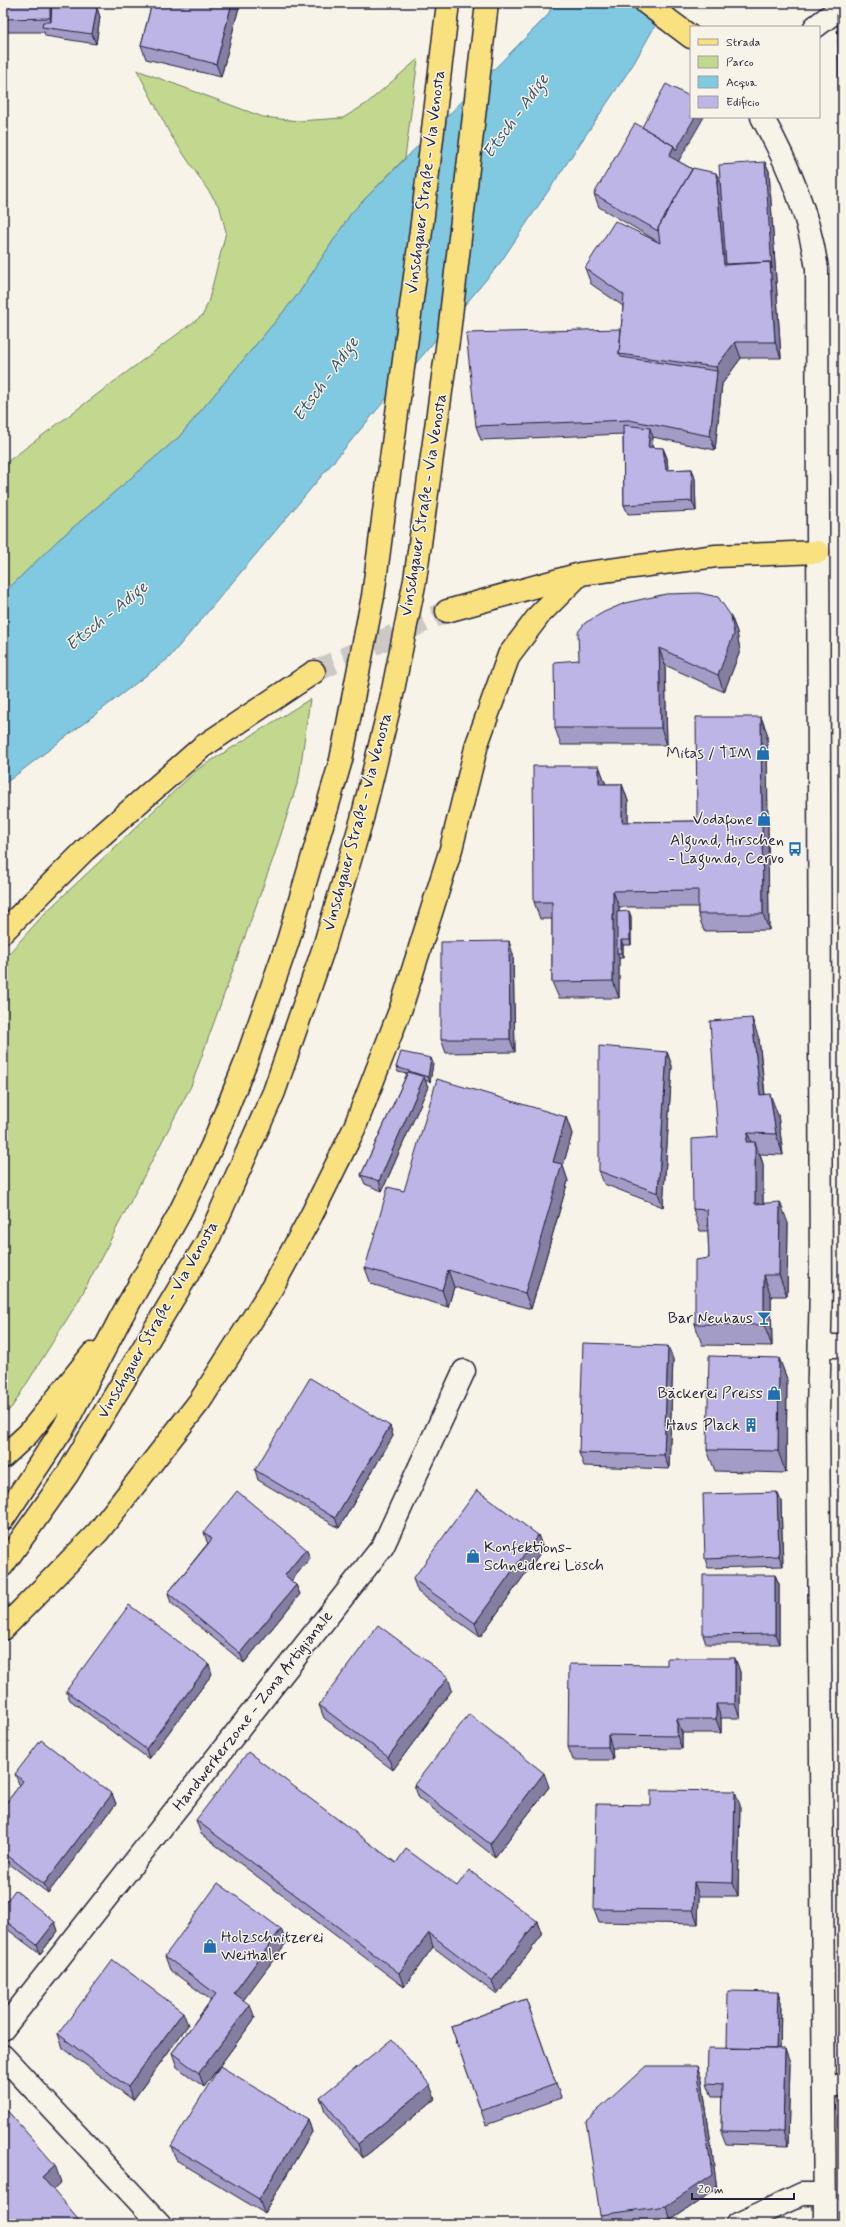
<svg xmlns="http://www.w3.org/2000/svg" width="846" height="2227" viewBox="0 0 846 2227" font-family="Mynerve,sans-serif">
<rect width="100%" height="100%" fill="#f7f3e8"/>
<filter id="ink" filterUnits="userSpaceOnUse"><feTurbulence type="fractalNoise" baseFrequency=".025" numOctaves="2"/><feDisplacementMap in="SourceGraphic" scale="8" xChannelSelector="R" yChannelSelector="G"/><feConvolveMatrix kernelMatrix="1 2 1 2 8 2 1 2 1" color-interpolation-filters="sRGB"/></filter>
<g filter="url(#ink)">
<path fill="#c2d88e" stroke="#727d64" d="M418 59 405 158 352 212 299 293 179 437 56 542 3 594V465L203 315 209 299 226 232 220 208 170 134 137 70 263 117 298 121 343 118 366 104Z
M310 699 299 778 274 856 191 1086 79 1300 12 1407 3 1416V960L46 912 198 769Z"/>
<path fill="#81c8e1" stroke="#5b869f" d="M554 3H668L634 63 500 263 169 658 3 785V594L56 542 179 437 299 293 352 212 547 16Z"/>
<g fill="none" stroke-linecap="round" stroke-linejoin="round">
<path stroke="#ccc9c5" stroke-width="22" stroke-dasharray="22 11" stroke-linecap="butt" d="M314 672 447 611"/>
<defs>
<path id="street" d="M815 27 843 6
M820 1346H843
M3 2029 383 1546 464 1371
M3 2056 160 2224
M824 2088 843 2085
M738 2224 802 2194H824"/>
<path id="secondary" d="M762 117C789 165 809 215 817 269L821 1286 818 1412 825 2224"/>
<path id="primary" d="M646 3 691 37
M447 611 580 574 716 556 818 552
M3 932 85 850 202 747 314 672
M3 1457 28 1434 92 1354
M3 1519 64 1427 120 1319 177 1218 212 1146 245 1064 288 941 341 760 373 596 422 223 448 3
M3 1565 67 1475 207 1242 274 1092 324 947 362 819 391 700 415 580 449 333 487 3
M3 1629 98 1532 200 1401 269 1293 311 1216 354 1129 401 1008 451 849 477 744 509 655 540 614 580 574"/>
</defs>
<use href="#street" stroke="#22223b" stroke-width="25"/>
<use href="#secondary" stroke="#22223b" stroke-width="25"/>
<use href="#primary" stroke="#22223b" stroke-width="25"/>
<use href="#street" stroke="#f7f3e8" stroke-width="22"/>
<use href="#secondary" stroke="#f7f3e8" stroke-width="22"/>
<use href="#primary" stroke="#fae180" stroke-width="22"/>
</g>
<path fill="#a39cc6" stroke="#22223b" d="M3 3 97 8 100 17 96 44 45 36 44 32H3Z
M152 3H240L221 77 146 59 141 45Z
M843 14V100H842L839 91Z
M678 161 692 169 716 173 721 185 765 162 769 171 781 358H741L722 384 715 450 653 437 652 448H663L667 458 668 470 692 469 695 479 696 511 628 514 624 505 623 434 481 440 476 426 621 329 623 306 591 284 585 268 657 241 599 207 594 194Z
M731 616 737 632 740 651 724 692 665 665 667 745H561L555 728 579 660Z
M761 717 767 733 769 930 704 931 698 914V907H619V912L631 916V945H623V958H619V998H559L552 982V919H540L534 902 599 766 605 782V784H622L628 801V822L697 821Z
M513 954 515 1052 446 1053 441 1039Z
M759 1039 765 1094 778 1115 783 1155 760 1154 763 1164V1203L788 1223 787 1296H771L772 1346 702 1345 695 1324 709 1258 708 1231H700L693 1209 718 1137Z
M667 1052 672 1066 663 1207 604 1184 599 1171Z
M433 1063 430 1082 425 1080 428 1087 382 1191 365 1184 361 1175 407 1074 398 1072 396 1067Z
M566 1117 572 1134 563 1166 568 1181 531 1309 454 1287 448 1307 371 1284 365 1268 404 1191Z
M779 1358 787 1379 786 1473 715 1471 707 1450Z
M673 1359 669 1469 584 1466 579 1453Z
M390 1426 393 1436 339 1528 258 1480 255 1470Z
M777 1492 781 1501 783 1566 708 1568 705 1559Z
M204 1532 306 1549 310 1558 291 1581 296 1585 300 1594 244 1663 171 1603 168 1593 208 1543 207 1542Z
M538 1535 543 1549 480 1637 418 1592 413 1579Z
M775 1575 779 1584V1644H706L703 1635Z
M735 1658 740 1672V1718H721V1733H682V1749L612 1748 613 1760H573L568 1747 667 1665Z
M212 1674 149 1759 70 1700 66 1691Z
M452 1690 393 1770 324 1718 319 1705Z
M15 1774 112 1794 116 1804 48 1893 3 1859V1807L20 1785 19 1784Z
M414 1785 549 1787 495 1857 419 1798Z
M651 1805H740L738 1896H699L698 1924 599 1922 594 1909Z
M196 1820 396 1863 457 1886 537 1921 542 1935 497 1995 433 1947 404 1987 201 1834Z
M3 1906 55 1922 58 1931 40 1954 3 1926Z
M281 1929 286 1943 243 2000 255 2018 204 2087 177 2067 172 2053 211 2000 170 1970 165 1956Z
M778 1992 781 2002 780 2049 790 2063 788 2146 726 2144 721 2131 722 2097H712L707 2083 727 2048Z
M526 1999 561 2098 486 2125 451 2026Z
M188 2025 133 2100 63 2048 58 2034Z
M702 2079 717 2189 671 2220 637 2224H603L600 2215Z
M320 2097 435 2099 363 2158 325 2111Z
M308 2119 312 2132 264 2213 176 2160 171 2146Z"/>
<path fill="#847fa1" stroke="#22223b" d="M50 3H54L53 28 50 18Z
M232 3H240L221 77 216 64Z
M97 8 100 17 96 44 92 34Z
M695 117H704L674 169 669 156 674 146Z
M765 162 769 171 781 358 775 342 770 262Z
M716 173 723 190 729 272 724 265Z
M735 342 741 358 722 384 715 450 710 436 717 371 716 367Z
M650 428 653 437 651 457 648 447Z
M663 448 667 458 669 480 666 470Z
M692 469 695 479 696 511 692 501Z
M731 616 737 632 740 651 724 692 718 675Z
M659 648 665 665 667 745 661 728Z
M761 717 767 733 769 930 763 914Z
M599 766 605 782V801L599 784Z
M622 784 628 801V838L622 822Z
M613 891 619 907V953H617L619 958V998L613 981Z
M629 911 631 916V945L630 940Z
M621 940 623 945V958L621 953Z
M509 941 513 954 515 1052 510 1039Z
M752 1018 759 1039 767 1116 760 1095Z
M667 1052 672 1066 663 1207 658 1193Z
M431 1058 433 1063 430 1082 428 1077Z
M424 1077 428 1087 382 1191 379 1181Z
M770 1094 778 1115 783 1155 776 1134Z
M566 1117 572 1134 563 1166 568 1181 531 1309 525 1293 553 1162Z
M748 1133 755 1154 746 1142Z
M755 1142 763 1164V1225L755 1204Z
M780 1202 788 1223 787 1296 779 1275Z
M448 1270 454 1287 448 1307 442 1290Z
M764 1275 771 1296 772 1346 764 1325Z
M668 1346 673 1359 669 1469 664 1455Z
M779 1358 787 1379 786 1473 778 1451Z
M390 1426 393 1436 339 1528 335 1518Z
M777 1492 781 1501 783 1566 779 1556Z
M538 1535 543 1549 480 1637 475 1623Z
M306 1549 310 1558 288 1585 285 1575Z
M775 1575 779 1584V1644L775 1634Z
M296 1585 300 1594 244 1663 240 1653Z
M735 1658 740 1672V1718L735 1704Z
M209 1664 212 1674 149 1759 146 1749Z
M448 1677 452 1690 393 1770 388 1757Z
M716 1704 721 1718V1733L716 1719Z
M677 1719 682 1733V1749L677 1736Z
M608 1735 612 1748 613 1760 608 1747Z
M544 1773 549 1787 495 1857 490 1844Z
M735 1791 740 1805 738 1896 733 1883Z
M112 1794 116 1804 48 1893 44 1884Z
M694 1882 699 1896 698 1924 693 1910Z
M537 1921 542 1935 497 1995 492 1981Z
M55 1922 58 1931 40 1954 37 1945Z
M281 1929 286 1943 239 2006 234 1993Z
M429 1933 433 1947 404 1987 399 1973Z
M3 1953 6 1963 3 1967Z
M778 1992 781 2002 780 2060 776 2051Z
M250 2005 255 2018 204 2087 199 2073Z
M183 2012 188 2025 133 2100 128 2087Z
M785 2049 790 2063 788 2146 783 2132Z
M697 2066 702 2079 717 2189 671 2220 666 2206Z
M430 2085 435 2099 363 2158 358 2144Z
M308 2119 312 2132 264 2213 259 2199Z
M55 2165 61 2182 48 2194 42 2177Z"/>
<path fill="#bdb5e6" stroke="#22223b" d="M3 3H50V18L3 19Z
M52 3H77L97 8 92 34 42 27 43 22H51Z
M152 3H232L216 64 141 45Z
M837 14H843V91H839Z
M666 84 691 97V117H695L676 150 674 146 642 127Z
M635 123 674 146 669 156 692 169 658 228V231L594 194Z
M765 162 772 269 770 262 726 264 719 165Z
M693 168 716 173 724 265 770 262 775 342H735L716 367 619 354 624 295 585 268 615 221 660 243 658 228Z
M621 329 619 354 621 357 717 371 710 436 629 420 476 426 466 333Z
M623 425 650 428 648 447 663 448 666 470 692 469V501L624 505Z
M699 593 718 597 731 616 734 634 718 675 659 648 661 728H555L554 662 579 660 578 632 585 623 604 612 625 603 666 594Z
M696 717H761L763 914H698V890L613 891V981L552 982V902H534L533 766H599V784H622V822L697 821Z
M629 911 630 940H621V953H617V912Z
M509 941 510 1039H441V942Z
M752 1018 760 1095 770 1094 776 1134 748 1133 746 1142H755V1204L780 1202 779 1275H764V1325L695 1324V1260L709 1258 707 1210 693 1209 692 1139 718 1137 710 1021Z
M599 1046 667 1052 658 1193 599 1171Z
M401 1052 431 1058 428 1077 396 1067Z
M408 1072 424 1077 379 1181 361 1175Z
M437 1079 566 1117 553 1162 562 1164 525 1293 448 1270 442 1290 365 1268 388 1187 404 1191Z
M583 1343 668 1346 664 1455 579 1453Z
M709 1356 779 1358 778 1451 707 1450Z
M310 1378 390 1426 335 1518 255 1470Z
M477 1490 538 1535 475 1623 413 1579Z
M237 1491 306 1549 285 1575 296 1585 240 1653 168 1593 212 1539 204 1532Z
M777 1492 779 1556 705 1559 703 1494Z
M703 1575H775V1634L703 1635Z
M129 1605 209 1664 146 1749 66 1691Z
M378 1625 448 1677 388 1757 319 1705Z
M667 1658H735V1704H716V1719H677V1736L608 1735V1747H568L569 1664 667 1665Z
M469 1714 544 1773 490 1844 414 1785Z
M41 1740 112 1794 44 1884 3 1852V1807L23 1781 15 1774Z
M248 1752 396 1863 406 1849 457 1886 469 1870 537 1921 492 1981 429 1933 399 1973 196 1820Z
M651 1790 735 1791 733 1883 694 1882 693 1910 594 1909 596 1804 651 1805Z
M218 1883 281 1929 234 1993 250 2005 199 2073 172 2053 216 1994 165 1956Z
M15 1890 55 1922 37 1945 3 1919V1906Z
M113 1960 183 2012 128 2087 58 2034Z
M728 1991 778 1992 776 2049 727 2048Z
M526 1999 556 2084 481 2111 451 2026Z
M392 2039 430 2085 358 2144 320 2097Z
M708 2048 785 2049 783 2132 721 2131 722 2084 707 2083Z
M220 2066 308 2119 259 2199 171 2146Z
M646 2066H697L712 2175 666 2206 600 2215 586 2121Z
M5 2108 55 2165 42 2177 82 2224H3V2110Z"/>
</g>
<defs>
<symbol id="shop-bare" viewBox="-9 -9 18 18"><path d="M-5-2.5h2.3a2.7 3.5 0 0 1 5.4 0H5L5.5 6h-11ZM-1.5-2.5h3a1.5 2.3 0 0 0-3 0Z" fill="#1f6fb2" stroke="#f7f3e8" stroke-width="2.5" paint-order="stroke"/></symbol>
<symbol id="bus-bare" viewBox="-9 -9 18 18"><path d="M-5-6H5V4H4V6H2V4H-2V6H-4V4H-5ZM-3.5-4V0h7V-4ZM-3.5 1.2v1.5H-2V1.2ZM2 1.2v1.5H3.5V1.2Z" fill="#1f6fb2" stroke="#f7f3e8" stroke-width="2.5" paint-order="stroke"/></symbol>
<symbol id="bar-bare" viewBox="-9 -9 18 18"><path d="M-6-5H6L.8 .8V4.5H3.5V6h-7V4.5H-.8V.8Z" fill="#1f6fb2" stroke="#f7f3e8" stroke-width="2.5" paint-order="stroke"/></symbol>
<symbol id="building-bare" viewBox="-9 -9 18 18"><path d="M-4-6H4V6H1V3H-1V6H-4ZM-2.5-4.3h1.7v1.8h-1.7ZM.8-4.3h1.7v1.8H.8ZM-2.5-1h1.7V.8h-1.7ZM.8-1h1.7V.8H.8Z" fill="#1f6fb2" stroke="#f7f3e8" stroke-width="2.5" paint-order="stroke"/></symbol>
</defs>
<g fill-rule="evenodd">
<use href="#shop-bare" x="753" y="743" width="20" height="20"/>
<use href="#shop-bare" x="754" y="809" width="20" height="20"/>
<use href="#bus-bare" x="785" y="839" width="20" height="20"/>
<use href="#bar-bare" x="754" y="1308" width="20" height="20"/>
<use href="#shop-bare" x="764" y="1383" width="20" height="20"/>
<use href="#building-bare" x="741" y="1415" width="20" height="20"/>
<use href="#shop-bare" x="463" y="1546" width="20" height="20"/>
<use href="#shop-bare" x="200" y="1936" width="20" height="20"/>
</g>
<g text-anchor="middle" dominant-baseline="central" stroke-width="3" stroke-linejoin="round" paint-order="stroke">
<g font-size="16" fill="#22223b" stroke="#f7f3e8">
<text transform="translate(426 182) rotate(-83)">Vinschgauer Straße - Via Venosta</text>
<text transform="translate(424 505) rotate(-81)">Vinschgauer Straße - Via Venosta</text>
<text transform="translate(358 822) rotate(-75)">Vinschgauer Straße - Via Venosta</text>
<text transform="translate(158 1320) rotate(-60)">Vinschgauer Straße - Via Venosta</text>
<text transform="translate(253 1711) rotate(-52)">Handwerkerzone - Zona Artigianale</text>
</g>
<g font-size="16" fill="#22223b" stroke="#f7f3e8" text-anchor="end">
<text x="752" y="753">Mitas / TIM</text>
<text x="753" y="819">Vodafone</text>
<text x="784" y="840">Algund, Hirschen<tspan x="784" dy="18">- Lagundo, Cervo</tspan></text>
<text x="753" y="1318">Bar Neuhaus</text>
<text x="763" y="1393">Bäckerei Preiss</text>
<text x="740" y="1425">Haus Plack</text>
<text x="484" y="1547" text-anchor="start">Konfektions-<tspan x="484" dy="18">Schneiderei Lösch</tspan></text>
<text x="221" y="1937" text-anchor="start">Holzschnitzerei<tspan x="221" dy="18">Weithaler</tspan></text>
</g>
<g font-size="17" font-style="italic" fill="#3e546d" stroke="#f7f3e8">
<text transform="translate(516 116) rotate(-54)">Etsch - Adige</text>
<text transform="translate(326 379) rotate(-54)">Etsch - Adige</text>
<text transform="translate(107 616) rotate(-39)">Etsch - Adige</text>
</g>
</g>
<rect width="846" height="2227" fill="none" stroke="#f7f3e8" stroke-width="16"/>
<rect x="8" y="8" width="830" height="2211" fill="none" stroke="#22223b" stroke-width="1.5" filter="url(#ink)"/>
<rect x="690" y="26" width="130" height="92" fill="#f7f3e8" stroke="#a29fa3"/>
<rect x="698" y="39" width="20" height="6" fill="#fae180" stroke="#a29fa3"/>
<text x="726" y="46" font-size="12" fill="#22223b">Strada</text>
<rect x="698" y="56" width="20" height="12" fill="#c2d88e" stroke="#a29fa3"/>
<text x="726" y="66" font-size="12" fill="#22223b">Parco</text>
<rect x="698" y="76" width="20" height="12" fill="#81c8e1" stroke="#a29fa3"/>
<text x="726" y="86" font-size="12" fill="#22223b">Acqua</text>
<rect x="698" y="96" width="20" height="12" fill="#bdb5e6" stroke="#a29fa3"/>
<text x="726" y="106" font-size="12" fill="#22223b">Edificio</text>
<path d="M692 2193v6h102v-6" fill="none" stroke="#22223b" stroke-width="2"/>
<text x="698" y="2193" font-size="12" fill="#22223b" stroke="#f7f3e8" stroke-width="3" paint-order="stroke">20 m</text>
</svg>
